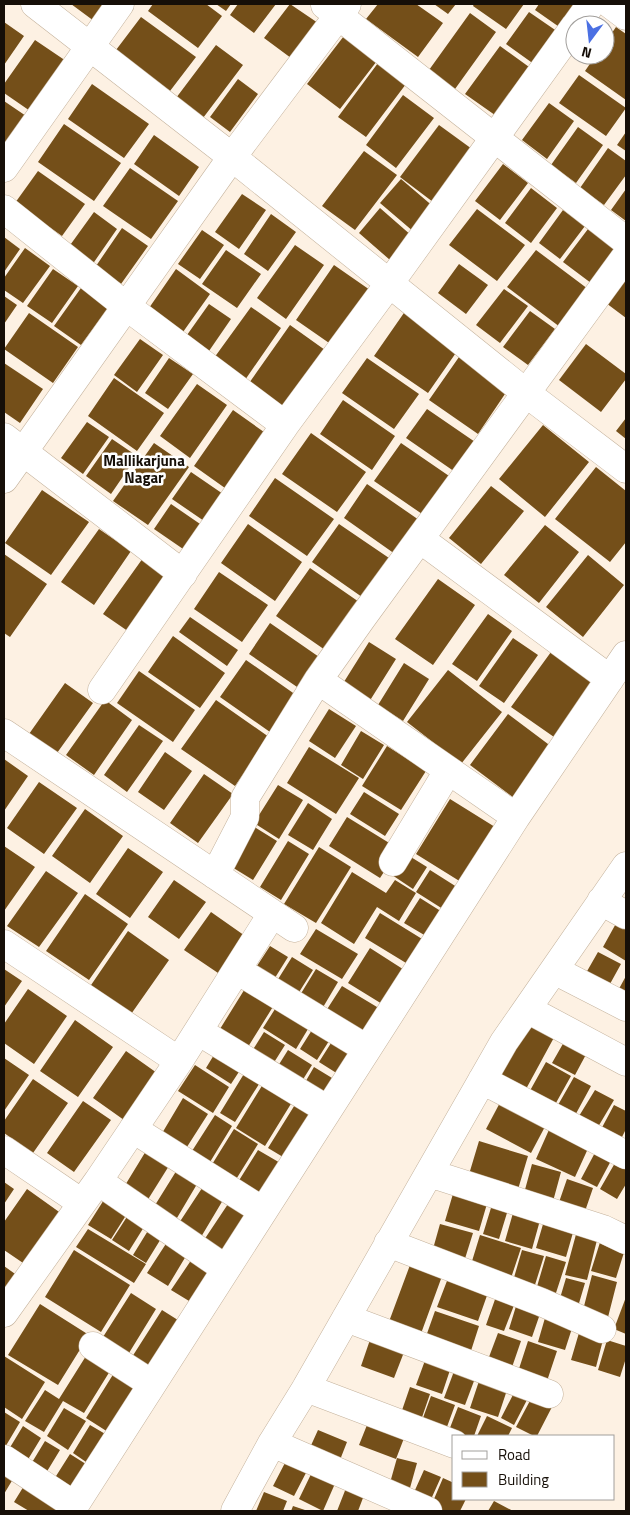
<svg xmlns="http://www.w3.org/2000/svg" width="630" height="1515" viewBox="0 0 630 1515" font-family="'Titillium Web',sans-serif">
<rect width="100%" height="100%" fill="#fdf1e3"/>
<path fill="#744f19" d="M71 4H107L94 21Z
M153 4H206L222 16 198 48 148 11Z
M216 4H231L226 11Z
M238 4H276L254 33 230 15Z
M290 4 318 23 291 58 264 38Z
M378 4H416L443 23 418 57 366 19Z
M434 4H456L448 14Z
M474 4H524L506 29 473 6Z
M539 4H585L565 31 535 10Z
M529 12 561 34 538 67 506 44Z
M470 13 496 32 455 89 429 70Z
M141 17 196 57 170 91 116 50Z
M4 22 24 36 4 65Z
M616 27 626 34V100L585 71 596 55H605V43Z
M347 32 380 57 340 109 307 84Z
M35 40 69 63 33 113 4 93V84Z
M216 45 243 65 200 122 173 102Z
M500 46 536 72 502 120 465 94Z
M378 63 406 84 366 137 338 117Z
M579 75 626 108 606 136 559 103Z
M238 79 258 94 230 132 210 117Z
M92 84 149 124 124 158 68 119Z
M403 95 434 118 396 168 366 145Z
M4 101 29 118 10 146 4 141Z
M549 103 574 121 547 159 522 140Z
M64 124 121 163 94 201 38 162Z
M439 125 472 149 433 202 400 177Z
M578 127 603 145 576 183 551 165Z
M626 132V151L617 145Z
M154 135 199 167 179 196 134 164Z
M608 148 626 161V175L604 205 580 188Z
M364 151 397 175 355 230 322 206Z
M503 164 528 183 500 220 475 201Z
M130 168 178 201 151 239 103 206Z
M38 171 85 204 62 236 15 203Z
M401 179 435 208 414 232 380 203Z
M531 188 557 208 531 243 505 223Z
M626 189V221L611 210Z
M242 194 266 210 239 249 215 232Z
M380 208 412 236 390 260 359 233Z
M477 209 525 245 497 281 449 245Z
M563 210 585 226 560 259 539 243Z
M94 212 117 229 92 265 68 248Z
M271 214 296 232 268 271 244 254Z
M122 228 148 246 121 284 96 266Z
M588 229 616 250 591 283 563 262Z
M202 230 224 245 200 279 178 264Z
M4 237 20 249 4 272Z
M295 245 324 265 286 319 257 298Z
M25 248 50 266 23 303 4 290V278Z
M226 250 261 274 237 308 202 284Z
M536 250 588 289 560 327 507 287Z
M459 264 488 285 466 314 438 293Z
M334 265 370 290 332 345 296 320Z
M53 269 78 286 52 323 27 306Z
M176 269 210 294 183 332 149 308Z
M626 275V318L606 303Z
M81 288 109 307 81 345 54 326Z
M504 289 528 306 500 343 476 325Z
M4 296 17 305 4 324Z
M209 304 231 319 209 351 187 335Z
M251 307 281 328 245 380 214 358Z
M406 310 460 347 428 393 374 356Z
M530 311 555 329 528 365 503 347Z
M29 313 78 347 53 383 4 349Z
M290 325 325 350 282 410 247 386Z
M140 339 163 355 137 392 114 375Z
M586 344 626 374V379L601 412 559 380Z
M459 357 507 391 478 434 429 400Z
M169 358 193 374 168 409 145 393Z
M367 358 419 394 394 429 342 393Z
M4 363 43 389 20 423 4 412Z
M114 378 164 413 137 451 88 416Z
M197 384 227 405 190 458 160 436Z
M343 400 395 436 372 470 320 434Z
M427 409 478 444 458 474 406 438Z
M233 410 271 437 232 493 194 466Z
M626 418V439L616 431Z
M87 422 109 437 83 474 61 458Z
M543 425 589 462 545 517 499 479Z
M311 433 366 472 337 512 282 474Z
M112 439 137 456 111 494 86 476Z
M154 443 189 467 148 525 113 501Z
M401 443 452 478 425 516 374 481Z
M596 467 626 491V542L610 562 555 519Z
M191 472 226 496 207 523 172 499Z
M275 478 334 519 307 556 249 516Z
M367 484 419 520 395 554 344 518Z
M491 486 524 511 481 564 449 538Z
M42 490 89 522 51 575 5 543Z
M171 504 203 526 186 551 154 529Z
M248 524 302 562 275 601 221 563Z
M339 524 389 558 362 597 312 562Z
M545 525 579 552 539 603 504 575Z
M99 529 131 551 94 605 61 582Z
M4 554 47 584 10 637 4 633Z
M588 555 624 585 583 637 546 607Z
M143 558 174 579 135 636 103 614Z
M310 568 362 604 328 652 276 616Z
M219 572 268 605 242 642 194 609Z
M438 579 475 605 433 665 395 639Z
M488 614 512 631 477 681 452 664Z
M190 617 238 650 227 666 179 632Z
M270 623 322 659 300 689 249 654Z
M173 636 225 673 200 708 148 672Z
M513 638 538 655 504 703 479 686Z
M369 642 396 659 369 702 342 685Z
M551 652 593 682 554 737 511 707Z
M246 660 296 695 270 732 220 697Z
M404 663 429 679 403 721 378 705Z
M448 670 502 712 461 764 407 722Z
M139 671 195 710 173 742 117 703Z
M65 683 93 703 57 753 29 734Z
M105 700 132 720 94 775 66 755Z
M216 700 269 737 235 786 181 749Z
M329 709 356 726 335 758 309 741Z
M508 714 552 747 514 798 470 765Z
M139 725 163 741 127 792 104 775Z
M361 731 384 745 363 779 341 765Z
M387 746 426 771 401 810 362 786Z
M309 747 359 778 336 814 287 783Z
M165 752 192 771 164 810 138 792Z
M4 759 28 776 4 811Z
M204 774 233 794 198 843 170 823Z
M39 782 77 808 44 854 7 828Z
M278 785 303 800 279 839 254 823Z
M364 792 399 814 385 836 350 814Z
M450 799 495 827 461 882 416 854Z
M308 803 332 819 313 850 288 835Z
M85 809 123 836 90 883 52 856Z
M347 817 399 849 380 878 329 846Z
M251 825 277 841 253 880 227 864Z
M288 841 309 854 281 900 260 887Z
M4 846 35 867 4 911Z
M319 847 351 867 316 923 284 904Z
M128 848 163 872 130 918 96 894Z
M406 854 427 867 413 889 392 875Z
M430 870 460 889 446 911 416 892Z
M46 871 78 893 39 947 7 926Z
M352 872 386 893 395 880 416 893 399 921 377 907 354 944 321 923Z
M174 880 206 902 179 939 148 917Z
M85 894 128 924 89 980 46 951Z
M420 898 447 915 431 939 404 923Z
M211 912 248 938 221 975 184 950Z
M380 913 427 942 411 966 365 938Z
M619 918 626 922V961L603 947Z
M316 929 358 954 342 979 300 954Z
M128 931 169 960 129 1017 89 988Z
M270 946 288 957 273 981 255 969Z
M370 948 409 973 387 1007 348 983Z
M598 952 621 964 605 993 582 980Z
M292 957 313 970 296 997 275 984Z
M4 969 22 981 4 1007Z
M316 969 338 982 319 1014 297 1000Z
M626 976V1002L615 996Z
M251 979 279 997 243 1055 215 1037Z
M342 986 382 1010 364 1039 324 1014Z
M28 989 67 1016 34 1064 4 1043V1024Z
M282 998 314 1019 296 1049 263 1028Z
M529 1017 557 1032 526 1089 497 1073Z
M75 1020 113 1047 78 1097 40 1071Z
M317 1022 334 1033 317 1060 300 1049Z
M264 1032 285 1045 268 1072 247 1059Z
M338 1032 357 1043 338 1074 319 1062Z
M568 1035 590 1047 575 1075 552 1063Z
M220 1045 246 1061 231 1084 206 1068Z
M288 1050 312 1065 297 1089 273 1074Z
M126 1051 157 1073 124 1120 93 1098Z
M4 1058 29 1075 4 1111Z
M546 1062 571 1076 552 1110 527 1096Z
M250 1064 266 1073 235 1122 220 1113Z
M195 1065 229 1087 213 1113 178 1091Z
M314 1067 337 1081 322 1105 300 1091Z
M268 1076 297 1094 265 1146 236 1128Z
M574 1077 591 1086 572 1121 554 1112Z
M33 1079 68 1103 33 1153 4 1133V1121Z
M595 1090 614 1100 595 1132 576 1121Z
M301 1095 321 1107 288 1160 268 1148Z
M503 1097 548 1121 531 1153 486 1129Z
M183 1098 208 1114 185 1150 161 1135Z
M83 1101 111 1120 74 1172 47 1153Z
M614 1105 626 1111V1129L618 1145 598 1135Z
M215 1115 232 1126 210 1162 192 1151Z
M552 1123 591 1142 575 1177 536 1159Z
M234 1129 258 1144 235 1181 211 1166Z
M479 1141 528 1156 516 1196 467 1181Z
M149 1146 172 1161 147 1201 124 1187Z
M598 1147 614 1155 597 1187 581 1179Z
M258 1150 282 1164 261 1197 238 1182Z
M619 1156 626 1160V1184L617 1199 600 1189Z
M532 1164 561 1172 552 1205 523 1197Z
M180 1165 200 1179 174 1223 152 1210Z
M567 1179 593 1188 583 1217 557 1208Z
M4 1182 14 1189 4 1204Z
M206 1182 226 1195 201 1237 179 1223Z
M455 1187 489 1197 479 1231 445 1221Z
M27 1189 62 1214 26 1265 4 1250V1222Z
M107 1195 130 1209 111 1239 88 1225Z
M232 1198 252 1211 226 1254 204 1240Z
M494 1198 510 1203 499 1239 483 1234Z
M515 1206 542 1213 532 1249 505 1241Z
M132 1209 149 1219 129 1251 112 1240Z
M546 1214 576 1222 566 1257 536 1248Z
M440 1224 473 1233 463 1265 431 1256Z
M578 1227 599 1232 587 1280 565 1275Z
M88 1229 146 1264 134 1283 76 1247Z
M149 1229 162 1237 146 1263 133 1255Z
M480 1235 521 1248 509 1284 469 1271Z
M171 1236 189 1251 168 1286 147 1273Z
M602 1236 626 1246 616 1278 591 1271Z
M74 1250 130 1285 101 1332 45 1297Z
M522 1250 544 1256 534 1288 513 1281Z
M196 1253 215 1267 194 1304 171 1290Z
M546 1256 566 1262 555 1296 536 1290Z
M413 1257 445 1268 419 1339 387 1327Z
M4 1266 18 1276 4 1297Z
M450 1273 490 1287 478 1321 437 1307Z
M592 1275 617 1282 606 1325 581 1318Z
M566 1278 585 1283 577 1310 558 1305Z
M499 1288 518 1295 504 1331 486 1325Z
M131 1293 156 1309 129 1353 103 1337Z
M626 1297V1334L614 1329Z
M517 1303 541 1311 532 1337 509 1329Z
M40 1304 89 1335 58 1385 8 1355Z
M162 1310 181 1322 152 1369 132 1357Z
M435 1311 479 1326 469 1357 424 1342Z
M547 1311 575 1319 565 1350 538 1342Z
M581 1326 605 1332 596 1367 571 1360Z
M498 1333 521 1341 510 1373 486 1365Z
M372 1334 406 1347 394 1378 361 1366Z
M607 1340 626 1346V1358L620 1377 598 1370Z
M528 1341 557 1351 545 1387 516 1378Z
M427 1355 452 1364 442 1394 416 1385Z
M4 1356 45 1382 22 1419 4 1407Z
M86 1356 110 1371 84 1413 63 1401 44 1432 25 1421 45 1390 59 1399Z
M456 1366 477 1373 465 1405 444 1398Z
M114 1373 136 1386 108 1432 86 1418Z
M480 1378 508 1387 498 1417 470 1408Z
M410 1387 430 1394 419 1426 399 1419Z
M516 1389 529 1396 514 1425 501 1418Z
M533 1395 553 1405 537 1436H534L516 1427Z
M431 1396 455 1405 444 1435 420 1426Z
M458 1407 481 1416 474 1436H456L448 1433Z
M64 1408 86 1421 68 1450 47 1436Z
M4 1412 20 1422 4 1449Z
M487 1416 512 1428 508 1436H477Z
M369 1420 406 1433 396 1459 359 1445Z
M90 1425 107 1435 89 1464 73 1453Z
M23 1426 41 1438 24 1466 6 1454Z
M318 1430 347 1442 338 1465 308 1452Z
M45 1441 60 1450 43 1478 28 1469Z
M70 1454 89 1466 70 1496 51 1484Z
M397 1458 417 1463 408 1495 388 1490Z
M287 1459 308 1469 294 1496 273 1486Z
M4 1466 16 1474 4 1494Z
M314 1468 337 1479 323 1511 299 1499Z
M424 1470 441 1477 428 1506 411 1499Z
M443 1478 454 1483V1499H466L460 1511H444L431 1506Z
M27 1481 60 1511H29L14 1502Z
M348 1483 366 1490 358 1511H337Z
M264 1492 287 1501 283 1511H256Z
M494 1501 513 1511H488Z
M293 1506 308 1511H291Z"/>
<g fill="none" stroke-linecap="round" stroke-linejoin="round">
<defs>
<path id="minor" d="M35 4 232 157 526 393 626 469
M610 4 626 16
M325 5 626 241
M576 25 591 4
M4 168 120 4
M4 209 126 306 285 425
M4 437 183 574
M4 479 232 157 347 4
M420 539 610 679
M102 690 285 425 389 284 575 26
M4 733 294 928
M516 817 626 655
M393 862 448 771
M215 875 245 817V798L318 680 362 618 626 256
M601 901 626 915
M4 944 179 1061
M237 970 367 1049
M554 970 626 1007
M527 1009 626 1062
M198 1031 328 1110
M482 1080 626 1155
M133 1129 263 1211
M4 1150 82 1203
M429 1173 603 1229 626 1240
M98 1181 226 1269
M388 1243 541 1302 602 1329
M4 1313 98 1181 179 1061 272 914
M346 1318 549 1394
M93 1346 152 1384
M306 1388 454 1444
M272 1443 428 1511
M4 1459 74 1505
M71 1511 516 817 318 680
M235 1511 272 1443 306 1388 504 1042 626 866"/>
</defs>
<use href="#minor" stroke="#c4b29c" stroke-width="29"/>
<use href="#minor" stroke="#fff" stroke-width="28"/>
</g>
<g text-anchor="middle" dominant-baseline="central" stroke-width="5" stroke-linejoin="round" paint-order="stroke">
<g font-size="15" font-weight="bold" fill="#160f08" stroke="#fff">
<text x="144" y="460">Mallikarjuna<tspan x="144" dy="17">Nagar</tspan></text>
</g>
</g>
<rect width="630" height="1515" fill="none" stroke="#160f08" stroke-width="10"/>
<rect x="452" y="1435" width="162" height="65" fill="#ffffff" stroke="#a29f9c"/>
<rect x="462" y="1451" width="25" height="8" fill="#ffffff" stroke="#a29f9c"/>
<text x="498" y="1460" font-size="15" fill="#160f08">Road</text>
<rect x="462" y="1472" width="25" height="15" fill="#744f19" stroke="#a29f9c"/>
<text x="498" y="1485" font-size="15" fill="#160f08">Building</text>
<g transform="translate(590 40) rotate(195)"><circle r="24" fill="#ffffff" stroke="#a29f9c"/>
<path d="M0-4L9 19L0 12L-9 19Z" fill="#4b70e3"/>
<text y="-8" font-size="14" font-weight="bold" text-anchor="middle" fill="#160f08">N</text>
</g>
</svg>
